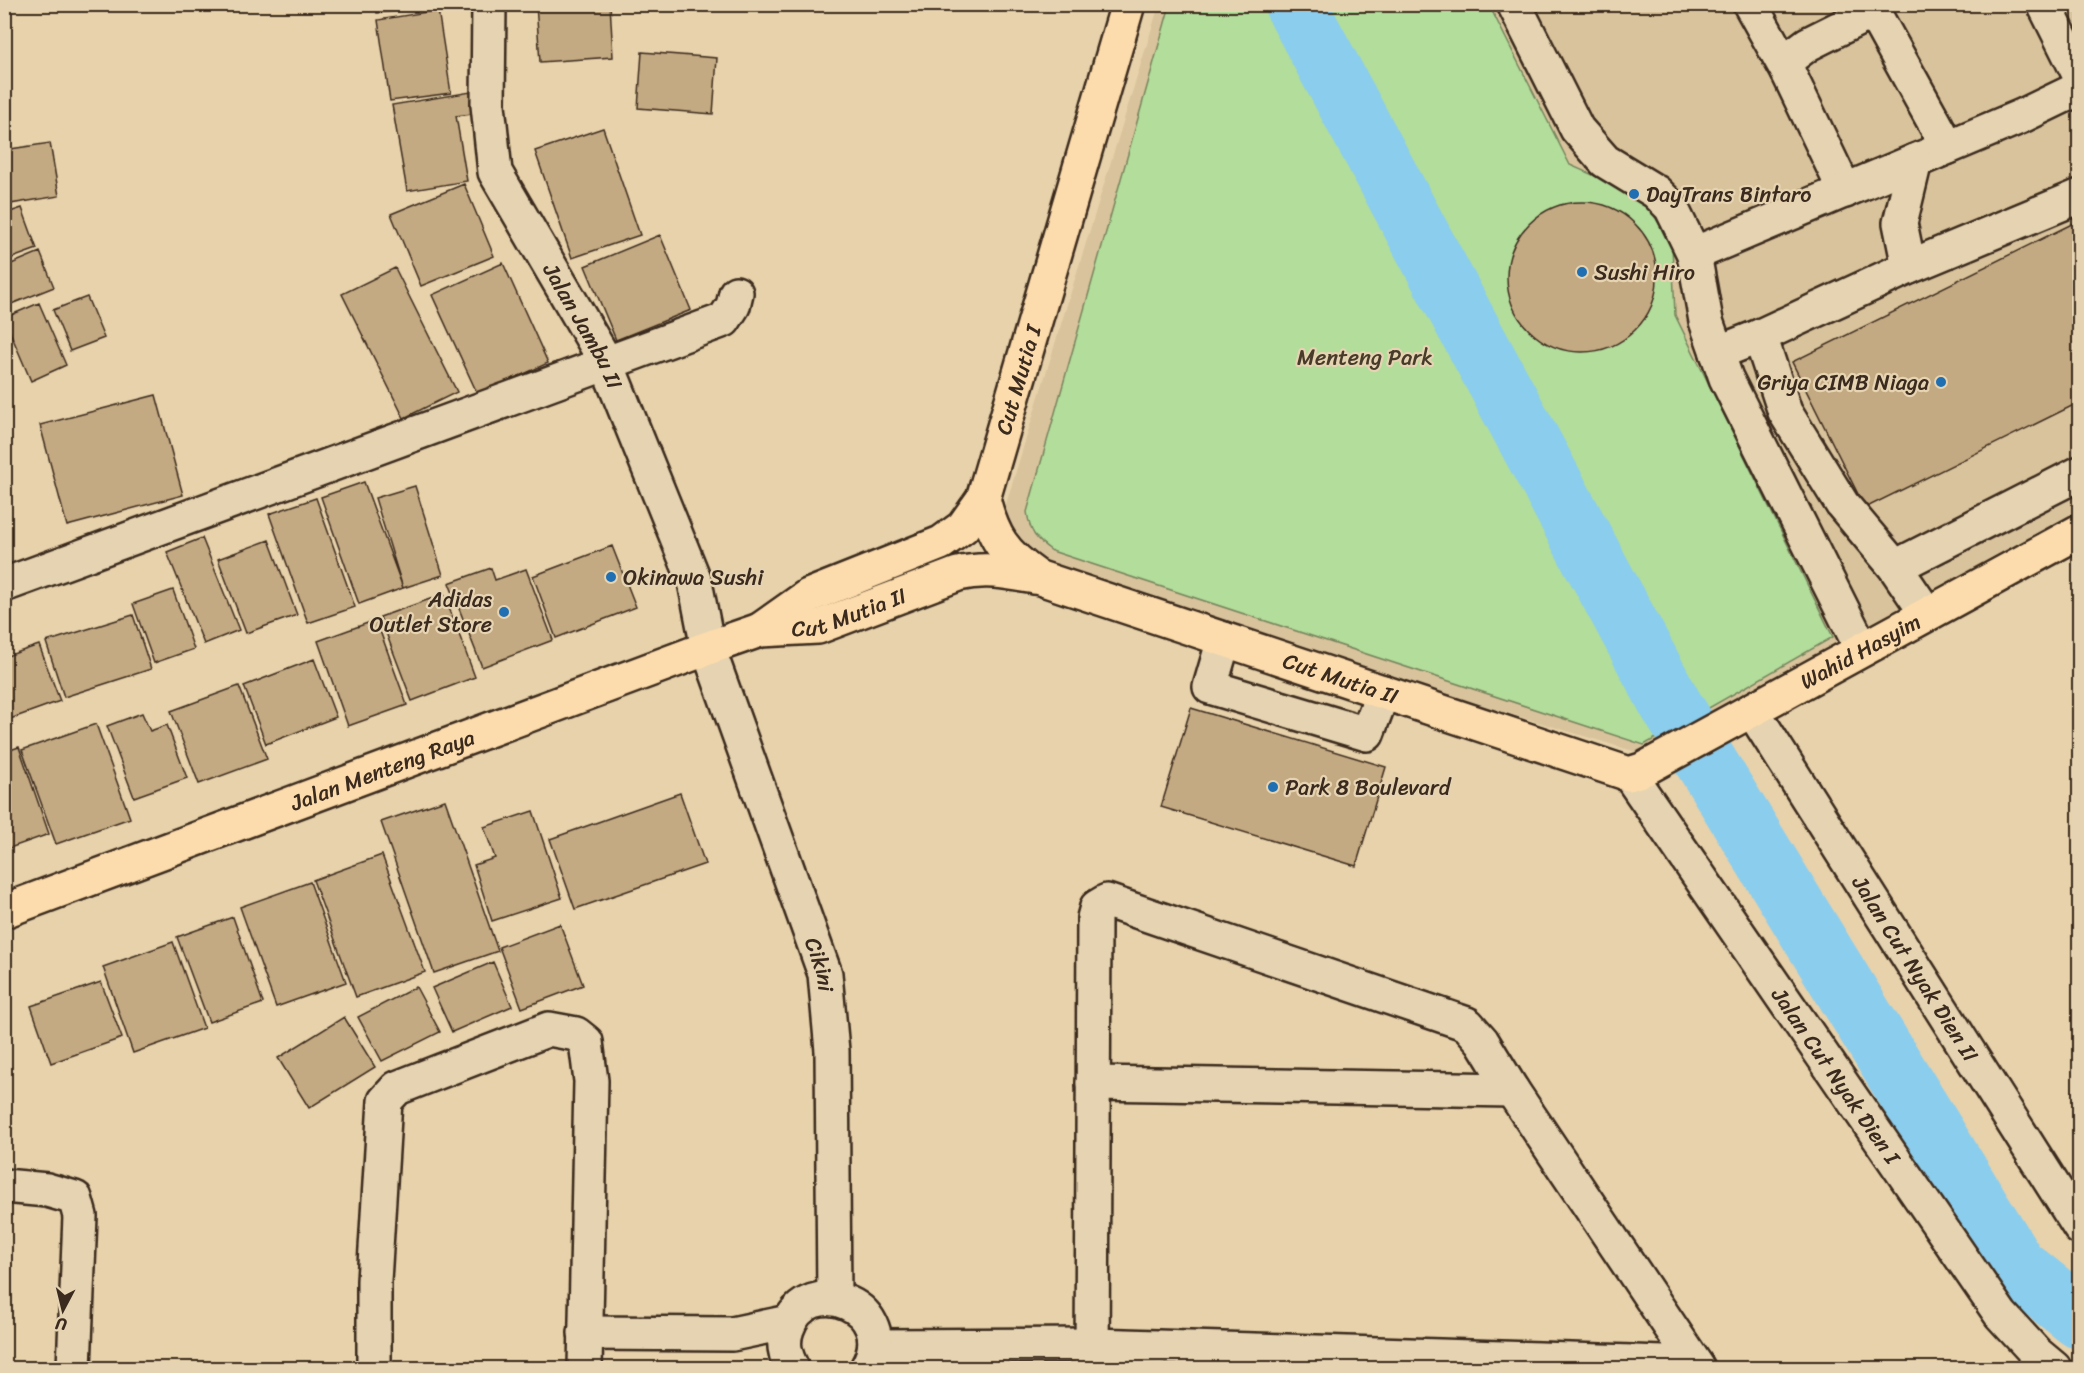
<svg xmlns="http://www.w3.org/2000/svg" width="2084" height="1373" viewBox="0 0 2084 1373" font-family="Sriracha,sans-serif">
<rect width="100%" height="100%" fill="#e7d2ab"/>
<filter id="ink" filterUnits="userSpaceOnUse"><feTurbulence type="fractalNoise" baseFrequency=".0167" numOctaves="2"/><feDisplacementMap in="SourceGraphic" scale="12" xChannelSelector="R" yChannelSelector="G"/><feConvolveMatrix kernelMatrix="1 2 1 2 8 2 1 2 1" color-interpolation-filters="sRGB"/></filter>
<g filter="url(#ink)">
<path fill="#d9c39c" d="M1159 5H2079V510L1643 754 990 556Z"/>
<path fill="#b2dd9b" stroke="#76845c" stroke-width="1.5" d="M1170 5H1489L1570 165 1643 197 1672 245 1675 315 1833 637 1644 745 1052 551C1035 539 1030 532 1027 512Z"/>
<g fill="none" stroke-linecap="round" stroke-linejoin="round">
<path stroke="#8bcded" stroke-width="62" d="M1295 4 1671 705 2015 1266 2080 1318"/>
</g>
<path fill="#c4aa82" stroke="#3b2a1e" stroke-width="1.5" d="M376 4H445V6L377 13Z
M536 4H610L613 57 540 62Z
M438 10 451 93 390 101 378 20Z
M642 52 717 58 713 114 638 108Z
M477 91 480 113 456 116 467 181 407 191 392 105Z
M603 128 640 235 572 258 535 151Z
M50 143 59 196 4 205V150Z
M464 184 494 256 421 286 391 214Z
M1507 277a75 75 0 1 1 150 0a75 75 0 1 1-150 0Z
M22 208 37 249 4 261V214Z
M2080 220V402L1865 508 1792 362Z
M660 235 691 310 616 340 585 266Z
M40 252 54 287 4 307V267Z
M503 263 548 363 478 395 432 295Z
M395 268 457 392 404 418 342 294Z
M87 297 104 338 70 351 53 310Z
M39 303 66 365 31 381 4 318Z
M156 395 183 495 67 526 40 425Z
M364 482 403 588 359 604 321 497Z
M415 486 443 575 403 588 375 498Z
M316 498 355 607 308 623 269 514Z
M202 538 239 630 204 644 167 552Z
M269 540 297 615 246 633 218 559Z
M612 546 636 607 556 638 533 576Z
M491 568 495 580 526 569 553 640 482 667 449 583Z
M173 590 194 649 154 663 133 604Z
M444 594 475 677 412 701 380 617Z
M133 615 151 669 64 697 46 642Z
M376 620 407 705 348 726 318 641Z
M39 645 60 701 10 719 4 703V657Z
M314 659 336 717 266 744 244 686Z
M239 686 267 759 199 784 171 711Z
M1191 708 1386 767 1356 866 1161 807Z
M142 713 150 731 167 725 187 778 134 797 107 726Z
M96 724 130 818 56 844 22 750Z
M19 747 49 834 4 850V752Z
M680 793 705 864 575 909 550 839Z
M445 800 498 951 434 973 381 822Z
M533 811 562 898 492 921 474 865 495 858 484 827Z
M382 855 425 972 356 997 313 880Z
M310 882 346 982 276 1007 240 907Z
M233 917 263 1003 209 1022 177 937Z
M560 924 583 985 522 1008 499 947Z
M173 942 204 1028 133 1053 103 967Z
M493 962 512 1006 452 1032 432 988Z
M101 982 122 1038 51 1063 31 1006Z
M416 987 440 1032 382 1061 358 1017Z
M344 1017 375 1067 309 1108 278 1058Z"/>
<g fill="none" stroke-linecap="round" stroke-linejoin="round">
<defs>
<g id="minor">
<path id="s1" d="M489 4 488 105 495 172 606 362 695 582 708 648 825 974 832 1051 834 1298"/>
<path d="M1514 4 1577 129 1605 161 1656 192 1671 207 1694 254 1706 321 1726 378 1862 649"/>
<path d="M1750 4 1788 72"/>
<path d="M1869 4 1948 147"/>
<path d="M2044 4 2080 76"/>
<path d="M1845 191 1788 72V59L1808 44 1872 12"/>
<path d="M1694 254 2022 116 2080 88"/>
<path d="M1909 267 1900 223 1915 161"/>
<path d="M1760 336 1785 412 1842 504 1895 567 1927 614"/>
<path d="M1717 353 1760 336 1909 267 2080 196"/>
<path d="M1895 567 2080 473"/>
<path d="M4 585 724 320 733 306 736 293"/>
<path d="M1224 639 1210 687 1367 734 1383 692"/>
<path id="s2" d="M1752 710 2080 1228"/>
<path id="s3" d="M1629 774 2001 1315 2036 1353 2054 1368"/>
<path d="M1093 1083 1512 1090"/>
<path d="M4 1186 47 1190 75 1198 80 1216 74 1368"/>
<path d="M585 1333 732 1334 789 1322"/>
<path d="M875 1346 1093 1345 1695 1364"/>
<path d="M374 1368V1281L385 1101 397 1088 549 1029 576 1034 586 1042 591 1081 585 1368"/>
<path d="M792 1368C785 1355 782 1343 787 1329 808 1268 902 1308 867 1368"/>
<path d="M1092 1368 1094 918 1097 907 1107 901 1467 1024 1482 1041 1512 1090 1698 1368"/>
</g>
<g id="major">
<path d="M983 499C993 537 1003 553 1036 576"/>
<path id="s4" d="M760 630 808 596 941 543 963 527 983 499 1128 4"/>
<path id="s5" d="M4 911 708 648 760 630 818 627 958 574C988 567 1011 573 1040 578L1629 774 1642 770 2080 531"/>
</g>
</defs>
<use href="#minor" stroke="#3b2a1e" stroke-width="38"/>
<use href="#major" stroke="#3b2a1e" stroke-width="38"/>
<use href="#minor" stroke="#e5d3b1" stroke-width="33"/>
<use href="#major" stroke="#fcdcac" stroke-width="33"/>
</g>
</g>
<g fill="#1f6fb2" stroke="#e5d3b1" stroke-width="2">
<circle cx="1634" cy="194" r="6"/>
<circle cx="1582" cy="272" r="6"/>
<circle cx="1941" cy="382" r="6"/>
<circle cx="611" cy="577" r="6"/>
<circle cx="504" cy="612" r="6"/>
<circle cx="1273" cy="787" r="6"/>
</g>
<g text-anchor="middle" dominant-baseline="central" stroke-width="4.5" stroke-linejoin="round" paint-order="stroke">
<g font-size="22" fill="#3b2a1e" stroke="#e5d3b1" text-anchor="start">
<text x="1646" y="194">DayTrans Bintaro</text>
<text x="1594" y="272">Sushi Hiro</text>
<text x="1929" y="382" text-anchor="end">Griya CIMB Niaga</text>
<text x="623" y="577">Okinawa Sushi</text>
<text x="492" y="599" text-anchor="end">Adidas<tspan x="492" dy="25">Outlet Store</tspan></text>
<text x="1285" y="787">Park 8 Boulevard</text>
</g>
<g font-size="22" fill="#3b2a1e" stroke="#e5d3b1">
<text stroke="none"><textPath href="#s1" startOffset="346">Jalan Jambu II</textPath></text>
<text stroke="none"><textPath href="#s4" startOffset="388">Cut Mutia I</textPath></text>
<text stroke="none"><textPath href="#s5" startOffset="898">Cut Mutia II</textPath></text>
<text stroke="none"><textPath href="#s5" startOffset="1980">Wahid Hasyim</textPath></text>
<text stroke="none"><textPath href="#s5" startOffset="1414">Cut Mutia II</textPath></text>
<text stroke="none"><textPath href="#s5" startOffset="404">Jalan Menteng Raya</textPath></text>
<text stroke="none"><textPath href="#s1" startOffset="1029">Cikini</textPath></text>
<text stroke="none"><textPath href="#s2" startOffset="306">Jalan Cut Nyak Dien II</textPath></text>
<text stroke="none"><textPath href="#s3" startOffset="366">Jalan Cut Nyak Dien I</textPath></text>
</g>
<g font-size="22" fill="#473c2a" stroke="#e5d3b1">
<text x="1365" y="357">Menteng Park</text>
</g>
</g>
<rect width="2084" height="1373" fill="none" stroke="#e5d3b1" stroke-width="24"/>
<rect x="12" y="12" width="2060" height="1349" fill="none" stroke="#3b2a1e" stroke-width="2" filter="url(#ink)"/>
<g transform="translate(63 1310) rotate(187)" stroke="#e5d3b1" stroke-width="4.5" paint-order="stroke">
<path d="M0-4.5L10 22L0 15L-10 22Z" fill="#3b2a1e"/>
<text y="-9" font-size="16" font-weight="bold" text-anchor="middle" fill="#3b2a1e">U</text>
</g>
</svg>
